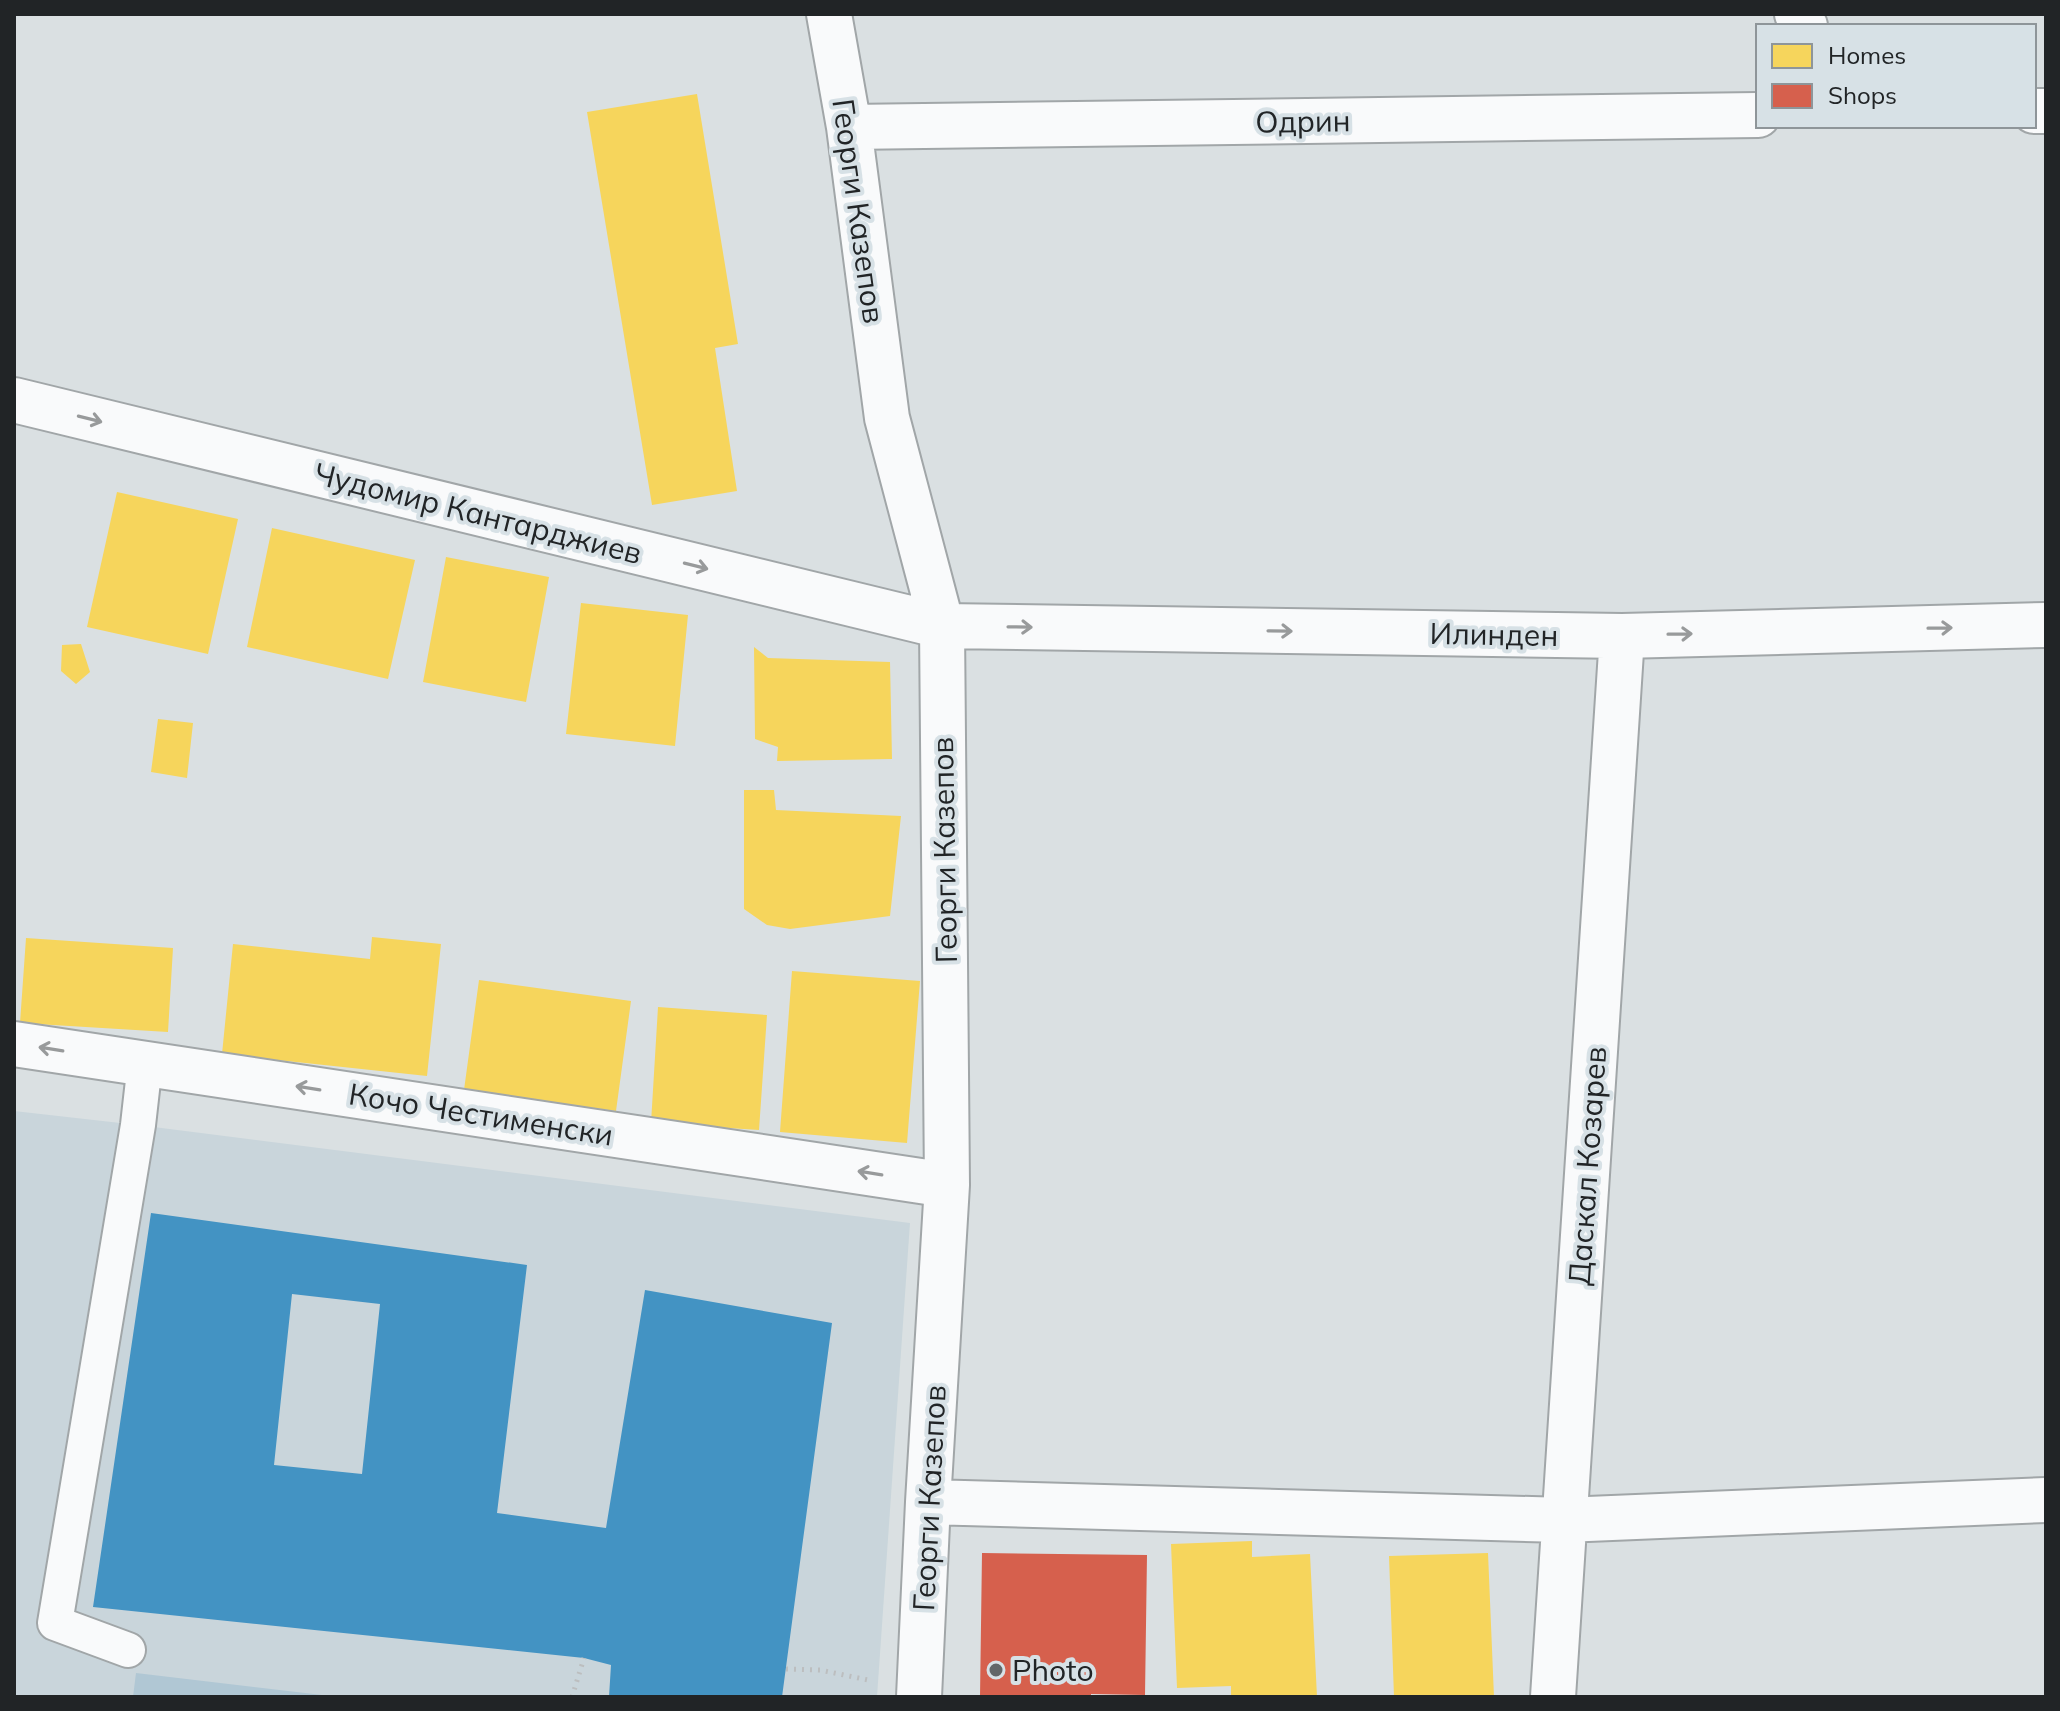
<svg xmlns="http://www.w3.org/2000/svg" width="2060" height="1711" viewBox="0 0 2060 1711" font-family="Mulish,sans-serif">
<rect width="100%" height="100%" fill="#dae0e2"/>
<path fill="#c9d5db" d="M14 1111 138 1125 910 1223 877 1697H14Z"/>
<path fill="#b0c7d4" d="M136 1673 339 1697H133Z"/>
<path fill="#f6d55c" d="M697 94 738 344 715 348 737 491 652 505 587 112Z
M117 492 238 519 208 654 87 627Z
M272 528 415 560 388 679 247 647Z
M446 557 549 577 526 702 423 682Z
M581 603 688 615 675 746 566 734Z
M81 644 90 672 76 684 61 671 62 645Z
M754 647 768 658 890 662 892 759 777 761 778 747 755 739Z
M158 719 193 723 187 778 151 772Z
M744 790H774L776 810 901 816 890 916 790 929 767 925 744 909Z
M372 937 441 944 427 1076 222 1054 233 944 370 959Z
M26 938 173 948 168 1032 20 1023Z
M792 971 920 981 907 1143 780 1132Z
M479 980 631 1001 616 1111 464 1090Z
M658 1007 767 1015 759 1130 651 1123Z
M1252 1541V1557L1310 1554 1317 1697H1231V1686L1177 1688 1171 1544Z
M1488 1553 1494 1697H1394L1389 1556Z"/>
<path fill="#d6604d" d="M982 1553 1147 1555 1145 1695 1091 1694V1697H980Z"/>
<path fill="#4393c3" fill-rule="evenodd" d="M151 1213 527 1265 497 1513 606 1528 645 1290 832 1323 782 1697H609L611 1665 584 1658 93 1607ZM292 1294 380 1304 362 1474 274 1465Z"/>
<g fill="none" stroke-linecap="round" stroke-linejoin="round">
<defs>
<path id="lane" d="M128 1650 55 1623 138 1125 145 1063"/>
<path id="street" d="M829 14 849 127 887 418 942 626 947 1185 928 1502 919 1697
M1797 14 1805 26
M2034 111H2046
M849 127 1758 115
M14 400 942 626 1622 636 2046 625
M14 1044 947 1185
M928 1502 1564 1520 2046 1500
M1553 1697 1622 636"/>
</defs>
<use href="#lane" stroke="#a1a6a8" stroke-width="38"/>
<use href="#street" stroke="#a1a6a8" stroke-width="48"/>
<path stroke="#bcbebf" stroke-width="5" stroke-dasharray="2 6" stroke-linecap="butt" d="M786 1669 820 1670 868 1680
M572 1697 584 1658"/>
<use href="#lane" stroke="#f9fafb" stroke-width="34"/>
<use href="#street" stroke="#f9fafb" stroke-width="44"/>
</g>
<defs><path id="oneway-shaft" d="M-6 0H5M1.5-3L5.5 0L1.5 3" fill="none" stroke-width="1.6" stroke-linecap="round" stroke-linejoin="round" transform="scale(2)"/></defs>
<g stroke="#989a9b">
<use href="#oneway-shaft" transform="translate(90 419) rotate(14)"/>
<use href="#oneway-shaft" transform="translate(696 566) rotate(14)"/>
<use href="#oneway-shaft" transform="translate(1020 627) rotate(1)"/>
<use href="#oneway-shaft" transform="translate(1940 628) rotate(-1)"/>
<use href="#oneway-shaft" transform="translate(1280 631) rotate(1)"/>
<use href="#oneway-shaft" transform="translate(1680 634) rotate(-1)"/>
<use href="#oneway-shaft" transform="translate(51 1049) rotate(-171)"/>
<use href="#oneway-shaft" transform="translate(308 1088) rotate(-171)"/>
<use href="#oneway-shaft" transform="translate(870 1173) rotate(-171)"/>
</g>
<circle fill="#626668" stroke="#d7e1e6" stroke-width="3" cx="996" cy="1670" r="8"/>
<g text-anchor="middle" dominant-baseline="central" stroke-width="8" stroke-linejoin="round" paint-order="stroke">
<g font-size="30" fill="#212426" stroke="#d7e1e6">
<text transform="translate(1303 121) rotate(-1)">Одрин</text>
<text transform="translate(859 211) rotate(82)">Георги Казепов</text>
<text transform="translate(478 513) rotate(14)">Чудомир Кантарджиев</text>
<text transform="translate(1494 634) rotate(1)">Илинден</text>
<text transform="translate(944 850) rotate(-91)">Георги Казепов</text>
<text transform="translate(481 1114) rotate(9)">Кочо Честименски</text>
<text transform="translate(1587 1166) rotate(-86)">Даскал Козарев</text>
<text transform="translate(929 1498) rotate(-87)">Георги Казепов</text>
</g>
<g font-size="30" fill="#212426" stroke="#d7e1e6" text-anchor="start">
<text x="1012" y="1670">Photo</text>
</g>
</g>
<rect width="2060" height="1711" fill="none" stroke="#212426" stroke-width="32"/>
<rect x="1756" y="24" width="280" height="104" fill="#d7e1e6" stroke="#8e9599" stroke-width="2"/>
<rect x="1772" y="44" width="40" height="24" fill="#f6d55c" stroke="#8e9599" stroke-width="2"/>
<text x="1828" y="64" font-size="24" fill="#212426">Homes</text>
<rect x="1772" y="84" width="40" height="24" fill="#d6604d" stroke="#8e9599" stroke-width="2"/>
<text x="1828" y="104" font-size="24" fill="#212426">Shops</text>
</svg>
